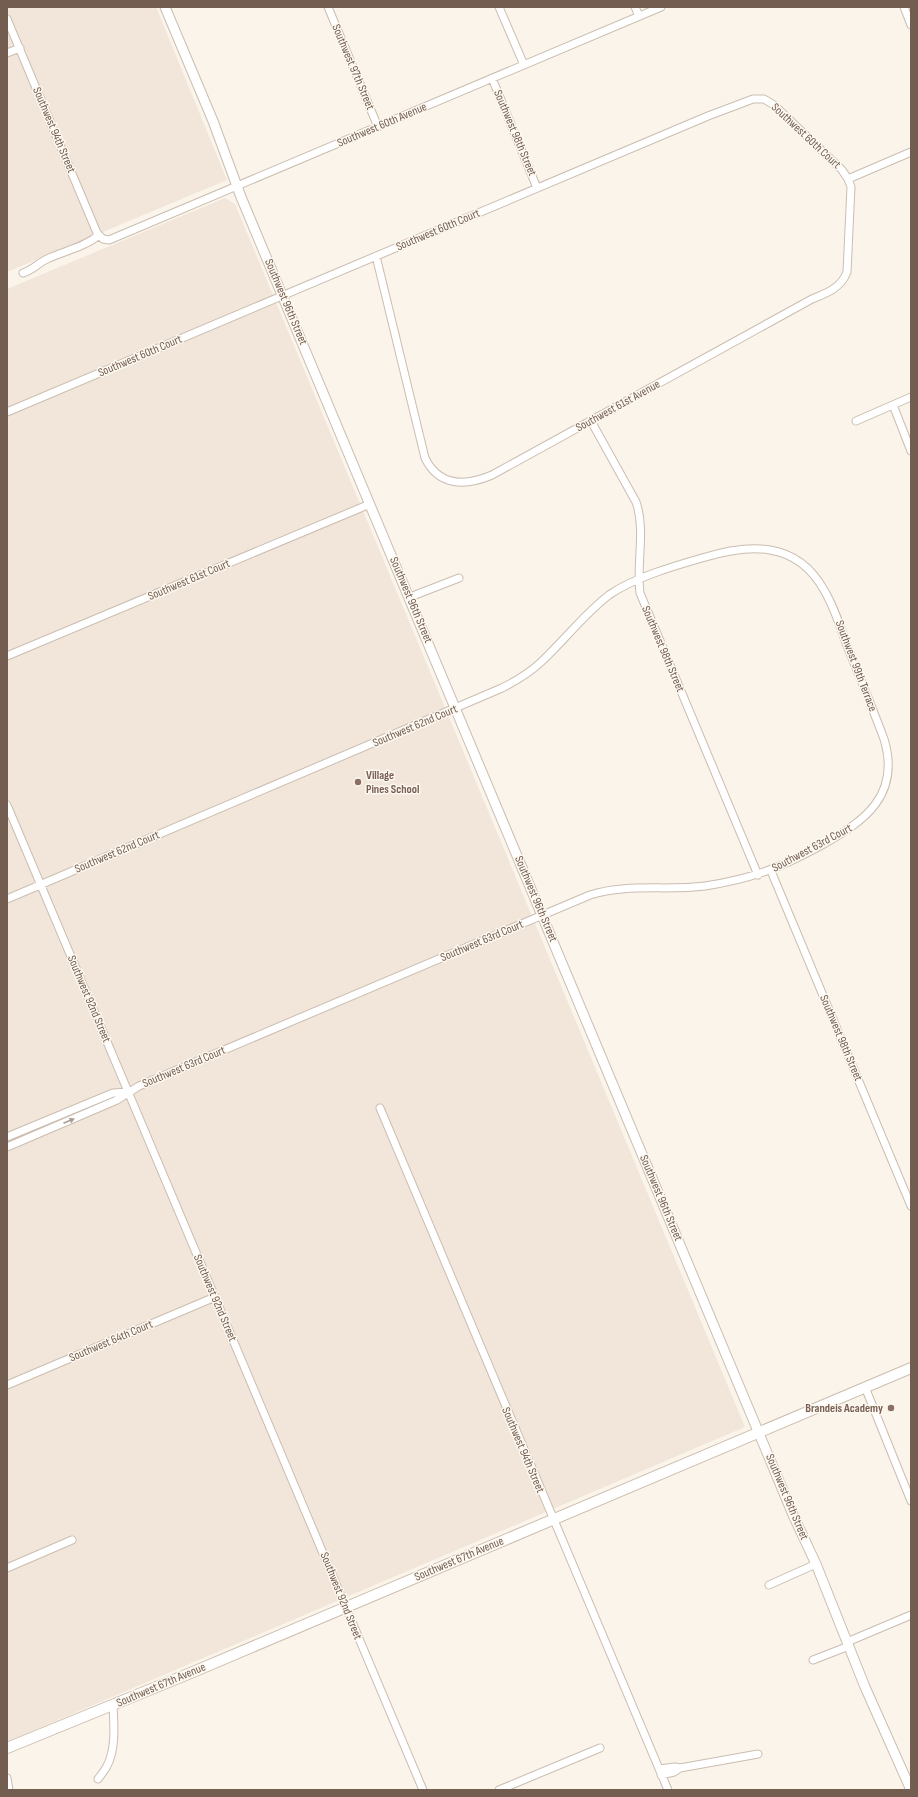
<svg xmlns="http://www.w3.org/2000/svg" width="918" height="1797" viewBox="0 0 918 1797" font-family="'Sofia Sans Condensed',sans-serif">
<rect width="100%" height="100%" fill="#faf4ea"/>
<path fill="#f1e6d9" d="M7 7H156L227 180 7 272Z
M225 198 235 204 745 1427 23 1735 7 1741V289Z"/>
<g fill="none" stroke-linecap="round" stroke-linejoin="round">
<defs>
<path id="minor" d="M328 7 378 127
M499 7 524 65
M635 7 639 16
M904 7 911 25
M7 19 97 233 103 239 109 240 661 7
M7 53 20 48
M492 78 537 188
M848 179 911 152
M23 273C33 270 38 263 47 259 64 251 85 247 99 235
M893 405 911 451
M7 412 708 116 753 99H764L774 105 842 170 848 179 851 187 847 272C841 288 827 293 812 299L492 475C466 486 439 487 425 458L376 256
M591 421 636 502C646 530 636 564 640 593L758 875
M856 421 911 397
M410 597 459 578
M7 656 370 504
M7 805 423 1790
M771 871 911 1206
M7 899 502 688C516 681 529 673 540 663 564 641 583 615 609 595 633 578 674 566 702 558 749 544 796 540 824 590 834 607 840 625 846 643 859 675 872 707 884 739 901 795 865 821 822 845 780 868 751 879 705 886 666 891 627 883 590 895L139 1086 117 1100 7 1147
M380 1108 668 1790
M7 1137 113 1093 128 1092
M7 1385 215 1297
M865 1387 911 1501
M7 1568 72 1540
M769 1585 816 1564
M847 1642 911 1615
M813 1660 849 1646
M659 1769 675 1767 680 1768 758 1754
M661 1775 674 1772 680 1768
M7 1778 9 1790
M98 1779C101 1775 105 1770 107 1766 116 1749 114 1724 113 1705
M499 1790 600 1748"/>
<path id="tertiary" d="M165 7 213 121 241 197 794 1517 816 1564 865 1687 911 1790"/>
<path id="secondary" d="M7 1748 193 1672 911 1368"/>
</defs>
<use href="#minor" stroke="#cbbdb1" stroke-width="9"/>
<use href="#tertiary" stroke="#cbbdb1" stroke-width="11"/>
<use href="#secondary" stroke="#cebdae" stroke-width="12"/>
<use href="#minor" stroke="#fff" stroke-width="7"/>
<use href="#tertiary" stroke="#fff" stroke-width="9"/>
<use href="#secondary" stroke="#fff" stroke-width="10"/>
</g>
<defs><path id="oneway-solid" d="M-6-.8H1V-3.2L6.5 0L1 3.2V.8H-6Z"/></defs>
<use fill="#aa9e96" href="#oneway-solid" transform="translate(69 1121) rotate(-23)"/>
<g fill="#8d6e63" stroke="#fdf8f0" stroke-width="1.5">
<circle cx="358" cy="782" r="4"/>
<circle cx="891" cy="1408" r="4"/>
</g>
<g text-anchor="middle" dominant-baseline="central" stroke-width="3" stroke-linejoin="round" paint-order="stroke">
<g font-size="12" fill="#725d50" stroke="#fdf8f0">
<text transform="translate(353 67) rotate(67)">Southwest 97th Street</text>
<text transform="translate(382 125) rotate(-23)">Southwest 60th Avenue</text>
<text transform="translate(54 130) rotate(67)">Southwest 94th Street</text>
<text transform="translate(515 133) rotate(67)">Southwest 98th Street</text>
<text transform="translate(806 136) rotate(43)">Southwest 60th Court</text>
<text transform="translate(438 230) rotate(-23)">Southwest 60th Court</text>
<text transform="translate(286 302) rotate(67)">Southwest 96th Street</text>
<text transform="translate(140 356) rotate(-23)">Southwest 60th Court</text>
<text transform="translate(618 406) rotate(-29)">Southwest 61st Avenue</text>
<text transform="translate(189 580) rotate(-23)">Southwest 61st Court</text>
<text transform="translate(411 600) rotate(67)">Southwest 96th Street</text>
<text transform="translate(663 649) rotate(67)">Southwest 98th Street</text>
<text transform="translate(856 666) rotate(69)">Southwest 99th Terrace</text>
<text transform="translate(415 726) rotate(-23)">Southwest 62nd Court</text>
<text transform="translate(812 848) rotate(-28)">Southwest 63rd Court</text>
<text transform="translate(117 852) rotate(-23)">Southwest 62nd Court</text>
<text transform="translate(536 899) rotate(67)">Southwest 96th Street</text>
<text transform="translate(482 941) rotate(-23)">Southwest 63rd Court</text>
<text transform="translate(89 999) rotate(67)">Southwest 92nd Street</text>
<text transform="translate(841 1038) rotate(67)">Southwest 98th Street</text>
<text transform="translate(184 1067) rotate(-23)">Southwest 63rd Court</text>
<text transform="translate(661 1198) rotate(67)">Southwest 96th Street</text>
<text transform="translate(215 1298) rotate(67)">Southwest 92nd Street</text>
<text transform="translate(111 1341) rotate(-23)">Southwest 64th Court</text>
<text transform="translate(523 1450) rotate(67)">Southwest 94th Street</text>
<text transform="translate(787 1497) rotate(67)">Southwest 96th Street</text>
<text transform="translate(459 1559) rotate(-23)">Southwest 67th Avenue</text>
<text transform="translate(341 1596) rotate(68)">Southwest 92nd Street</text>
<text transform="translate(161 1685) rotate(-23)">Southwest 67th Avenue</text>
</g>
<g font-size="12" font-weight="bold" fill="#785e54" stroke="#fdf8f0" text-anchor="start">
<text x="366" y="775">Village<tspan x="366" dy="14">Pines School</tspan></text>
<text x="883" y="1408" text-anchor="end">Brandeis Academy</text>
</g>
</g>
<rect width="918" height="1797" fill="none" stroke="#725d50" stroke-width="16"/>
</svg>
